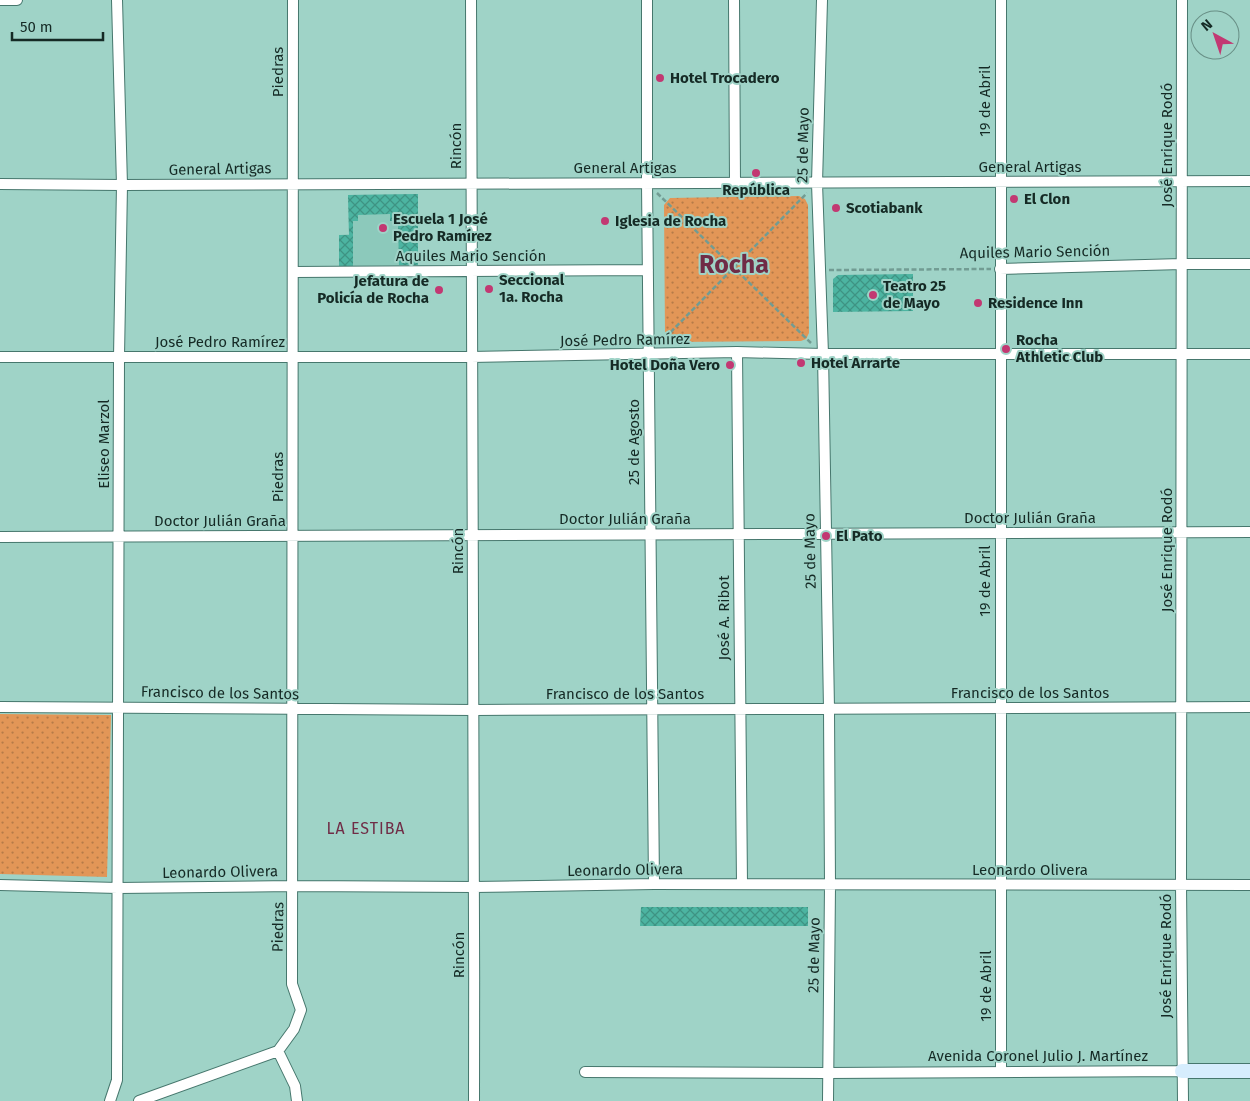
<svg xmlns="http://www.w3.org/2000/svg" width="1250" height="1101" viewBox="0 0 1250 1101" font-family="'Fira Sans',sans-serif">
<defs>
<pattern id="park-dots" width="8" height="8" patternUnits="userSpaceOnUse" patternTransform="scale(1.25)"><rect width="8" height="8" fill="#e29657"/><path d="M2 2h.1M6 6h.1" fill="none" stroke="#b67b48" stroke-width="1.8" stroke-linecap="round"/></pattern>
<pattern id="building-cross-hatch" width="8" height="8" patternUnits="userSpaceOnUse" patternTransform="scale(1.25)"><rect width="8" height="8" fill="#4cb4a1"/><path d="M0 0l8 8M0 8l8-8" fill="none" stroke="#3e9383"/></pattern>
</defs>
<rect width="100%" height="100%" fill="#9fd3c7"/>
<path fill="#8cc9bb" d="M418 194V265L339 266V235L349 234 348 195Z"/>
<path fill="url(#park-dots)" d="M799 196 805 199 808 205 809 333 806 339 801 341 673 342 667 339 665 334 664 205 670 198Z
M0 714 111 715 107 877 0 874Z"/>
<path fill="url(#building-cross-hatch)" d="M418 194V265H399L398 221H390V214L358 215V221H353V266H339V235H349L348 195Z
M913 274V311L833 312V279L838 275Z
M641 907H808V926H640Z"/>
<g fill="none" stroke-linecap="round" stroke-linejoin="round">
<defs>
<path id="street" d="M0 0H17
M293 0 292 984 301 1010 294 1029 278 1051 295 1086 297 1101
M471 0C471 367 475 734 474 1101
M647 0V184L654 884
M734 0 735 183
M822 0 817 183 823 354 829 709 830 885 828 1101
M1001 0V1072
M1182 0 1181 885 1183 1101
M0 184 122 185 1250 181
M1000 269 1182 264H1250
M293 272 648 270
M737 352 742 884
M0 357H471L737 352 823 354H1250
M0 537 1250 532
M0 707 474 710 1250 707
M0 885 118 888 293 886 474 887 654 884 1250 885
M585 1072 827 1073 1182 1071
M110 1101 117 1080 119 357 122 185 117 0
M139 1101 278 1051"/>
<path id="secondary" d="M1182 1071H1250"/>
</defs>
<use href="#street" stroke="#46776d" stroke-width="12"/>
<use href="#secondary" stroke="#46776d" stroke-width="16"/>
<path stroke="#729c93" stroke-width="2.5" stroke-dasharray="5 2.5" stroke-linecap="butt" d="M657 193 811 343
M829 270 991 269
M660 343 807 193"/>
<use href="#street" stroke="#fff" stroke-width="10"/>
<use href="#secondary" stroke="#d6edfd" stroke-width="14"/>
</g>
<g fill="#c23872" stroke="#9fd3c7" stroke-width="2">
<circle cx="660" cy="78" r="5"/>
<circle cx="756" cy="173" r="5"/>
<circle cx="1014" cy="199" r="5"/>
<circle cx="836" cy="208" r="5"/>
<circle cx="605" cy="221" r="5"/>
<circle cx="383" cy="228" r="5"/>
<circle cx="489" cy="289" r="5"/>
<circle cx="439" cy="290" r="5"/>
<circle cx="873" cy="295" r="5"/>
<circle cx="978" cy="303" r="5"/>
<circle cx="1006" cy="349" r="5"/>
<circle cx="801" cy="363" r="5"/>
<circle cx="730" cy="365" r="5"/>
<circle cx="826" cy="536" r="5"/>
</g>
<g text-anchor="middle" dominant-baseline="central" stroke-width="4" stroke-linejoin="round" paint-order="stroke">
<g font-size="15" fill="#152a25" stroke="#9fd3c7">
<text transform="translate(278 72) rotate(-90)">Piedras</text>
<text transform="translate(985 101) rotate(-90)">19 de Abril</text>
<text transform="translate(803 145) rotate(-89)">25 de Mayo</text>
<text transform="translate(1167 145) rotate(-90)">José Enrique Rodó</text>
<text transform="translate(456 146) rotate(-90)">Rincón</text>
<text x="1030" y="167">General Artigas</text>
<text x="625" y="168">General Artigas</text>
<text transform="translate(220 169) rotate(-1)">General Artigas</text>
<text transform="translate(1035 252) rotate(-1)">Aquiles Mario Sención</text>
<text x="471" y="256">Aquiles Mario Sención</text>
<text transform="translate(625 340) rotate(-1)">José Pedro Ramírez</text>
<text x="220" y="342">José Pedro Ramírez</text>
<text transform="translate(634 442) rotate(-90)">25 de Agosto</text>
<text transform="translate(104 444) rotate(-90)">Eliseo Marzol</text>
<text transform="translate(278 477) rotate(-90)">Piedras</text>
<text x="1030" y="518">Doctor Julián Graña</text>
<text x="625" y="519">Doctor Julián Graña</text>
<text x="220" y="521">Doctor Julián Graña</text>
<text transform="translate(1167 550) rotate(-90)">José Enrique Rodó</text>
<text transform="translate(458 551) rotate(-90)">Rincón</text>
<text transform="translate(810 551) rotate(-91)">25 de Mayo</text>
<text transform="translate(985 581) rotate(-90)">19 de Abril</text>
<text transform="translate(724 618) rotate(-90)">José A. Ribot</text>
<text transform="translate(220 693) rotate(1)">Francisco de los Santos</text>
<text x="1030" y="693">Francisco de los Santos</text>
<text x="625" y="694">Francisco de los Santos</text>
<text transform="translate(625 870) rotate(-1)">Leonardo Olivera</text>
<text x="1030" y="870">Leonardo Olivera</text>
<text transform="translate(220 872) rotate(-1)">Leonardo Olivera</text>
<text transform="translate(278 927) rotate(-89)">Piedras</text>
<text transform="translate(459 955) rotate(-90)">Rincón</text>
<text transform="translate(814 955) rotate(-89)">25 de Mayo</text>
<text transform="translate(1166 956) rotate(-90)">José Enrique Rodó</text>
<text transform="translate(986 986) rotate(-90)">19 de Abril</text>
<text x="1038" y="1056">Avenida Coronel Julio J. Martínez</text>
</g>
<g font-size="15" font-weight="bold" fill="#152a25" stroke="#9fd3c7" text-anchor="start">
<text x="670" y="78">Hotel Trocadero</text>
<text x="756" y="190" text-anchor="middle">República</text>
<text x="1024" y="199">El Clon</text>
<text x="846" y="208">Scotiabank</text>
<text x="393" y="219">Escuela 1 José<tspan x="393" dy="17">Pedro Ramírez</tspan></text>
<text x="615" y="221">Iglesia de Rocha</text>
<text x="499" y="280">Seccional<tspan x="499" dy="17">1a. Rocha</tspan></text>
<text x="429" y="281" text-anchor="end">Jefatura de<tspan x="429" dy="17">Policía de Rocha</tspan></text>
<text x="883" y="286">Teatro 25<tspan x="883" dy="17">de Mayo</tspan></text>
<text x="988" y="303">Residence Inn</text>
<text x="1016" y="340">Rocha<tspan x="1016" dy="17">Athletic Club</tspan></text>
<text x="811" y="363">Hotel Arrarte</text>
<text x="720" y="365" text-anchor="end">Hotel Doña Vero</text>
<text x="836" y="536">El Pato</text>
</g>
<g font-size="16" letter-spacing="1" fill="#702c46" stroke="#9fd3c7">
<text x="366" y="828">LA ESTIBA</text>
</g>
<g font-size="25" font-weight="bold" fill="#702c46" stroke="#9fd3c7">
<text x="734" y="265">Rocha</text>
</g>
</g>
<g transform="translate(1215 35) rotate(320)"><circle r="24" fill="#9fd3c7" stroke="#688f86"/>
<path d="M0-4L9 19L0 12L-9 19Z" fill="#c23872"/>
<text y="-8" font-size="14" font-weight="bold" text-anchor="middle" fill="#152a25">N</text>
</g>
<path d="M12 32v8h91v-8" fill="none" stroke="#152a25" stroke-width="2.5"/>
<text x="20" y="32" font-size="15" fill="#152a25" stroke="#9fd3c7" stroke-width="4" paint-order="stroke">50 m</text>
</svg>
